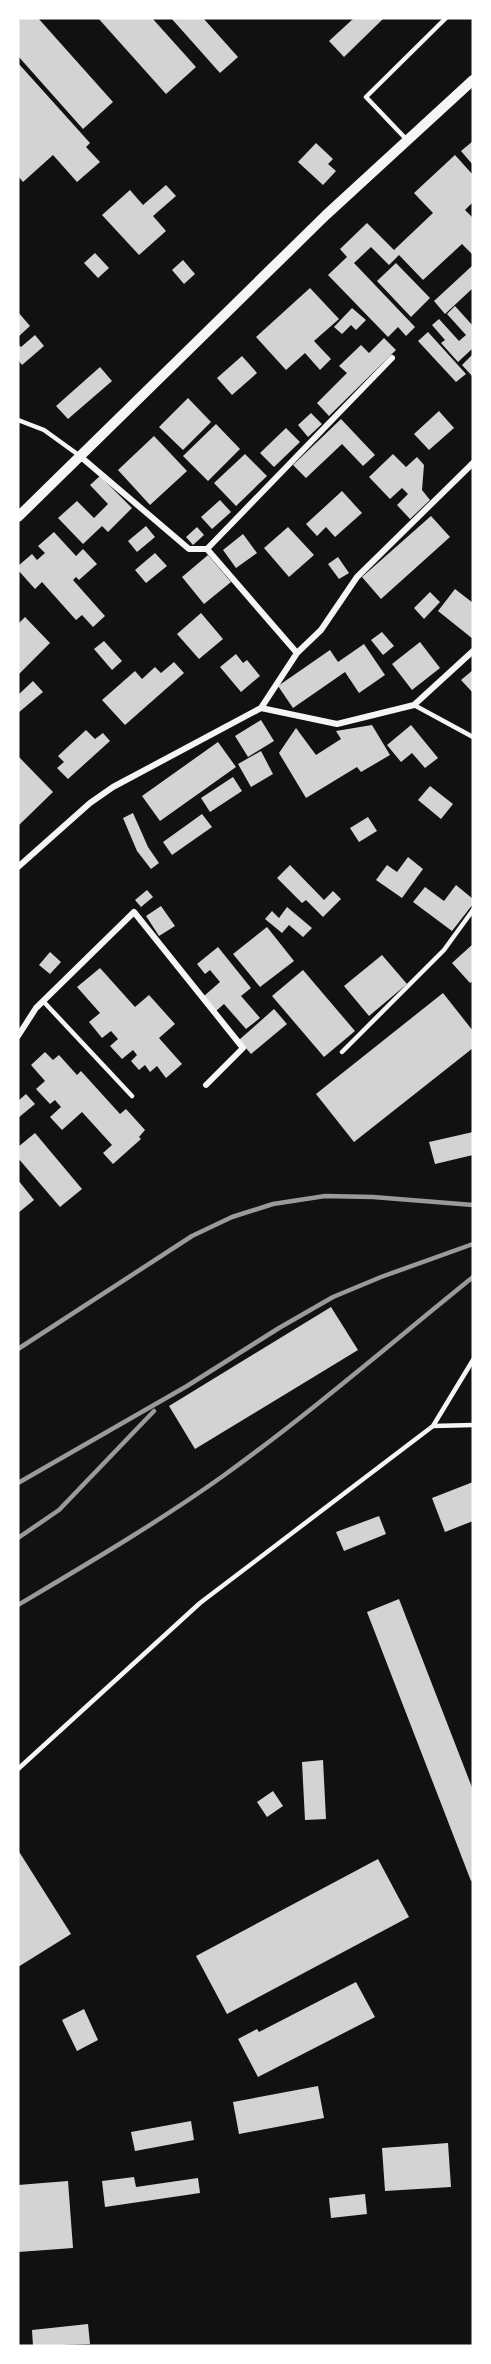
<svg xmlns="http://www.w3.org/2000/svg" width="491" height="2364" viewBox="0 0 491 2364" font-family="Manrope,sans-serif">
<rect width="100%" height="100%" fill="#111"/>
<path fill="#d3d3d3" d="M18 18H38L113 102 83 129 18 56Z
M98 18H152L196 67 166 94Z
M171 18H203L238 57 220 73Z
M354 18H384L344 57 329 41Z
M18 63 90 143 86 147 100 162 77 182 53 155 23 182 18 176Z
M473 141V165L461 151Z
M316 143 333 159 328 164 336 171 323 185 298 162Z
M455 155 473 175V202L465 210 473 218V255L462 244 423 280 399 255 389 265 371 247 354 263 415 327 406 336 398 327 388 337 328 275 347 257 340 249 367 223 394 250 433 213 414 193Z
M166 185 176 196 153 216 166 231 139 255 102 215 130 190 143 205Z
M95 253 109 268 98 278 84 263Z
M183 260 195 274 184 284 172 270Z
M396 263 430 298 411 317 377 281Z
M473 265V288L445 314 434 301Z
M310 288 339 319 314 341 331 359 320 370 305 353 286 370 256 337Z
M455 306 473 326V348L458 362 441 343 445 340 432 325 439 319 459 341 466 335 447 314Z
M352 308 366 320 356 330 351 325 342 334 334 327Z
M18 312 30 326 18 337Z
M428 332 466 374 456 382 418 341Z
M35 335 44 346 22 365 18 360V344L21 347Z
M384 338 396 350 329 416 317 403 347 373 339 366 361 345 369 353Z
M473 354V377L462 365Z
M242 356 257 373 232 395 217 378Z
M100 367 112 381 68 419 56 406Z
M188 398 211 422 183 450 159 427Z
M439 411 454 428 429 450 414 434Z
M311 413 322 424 308 437 298 425Z
M341 419 375 455 363 466 342 444 306 478 293 465Z
M216 424 240 449 208 481 183 456Z
M286 428 300 442 274 467 260 453Z
M154 436 187 471 150 505 118 470Z
M245 454 267 476 236 506 214 483Z
M393 454 406 467 417 457 424 465 422 490 430 500 410 519 397 505 408 494 402 488 390 499 369 477Z
M100 476 132 508 108 532 102 526 83 544 58 518 77 501 94 518 108 504 90 485Z
M342 491 362 513 335 537 326 527 317 536 306 524Z
M220 500 231 512 212 529 201 517Z
M431 516 450 537 381 599 362 577Z
M146 526 155 537 137 552 128 541Z
M197 527 204 535 193 545 186 537Z
M288 527 314 555 289 577 264 548Z
M54 532 76 556 83 549 97 564 79 580 76 577 73 580 105 616 93 627 82 615 76 620 42 582 35 589 18 570V566L32 554 37 560 45 553 38 546Z
M243 534 257 553 236 568 223 550Z
M155 553 167 566 146 583 135 570Z
M208 555 231 582 204 604 182 577Z
M338 557 349 573 339 579 328 564Z
M455 589 473 603V639L438 611Z
M430 592 440 602 424 619 414 608Z
M201 613 223 639 199 659 177 634Z
M25 617 50 643 18 675V624Z
M382 632 394 646 383 655 371 640Z
M104 641 122 661 112 670 94 649Z
M420 642 440 668 412 690 392 664Z
M364 644 385 675 359 693 345 672 293 708 278 686 330 650 338 662Z
M236 654 243 663 247 660 260 676 241 692 220 667Z
M174 662 184 673 125 725 102 700 135 671 142 679 155 667 161 673Z
M473 670V693L461 680Z
M33 681 43 692 18 713V695Z
M261 720 274 741 248 757 235 736Z
M372 725 390 755 361 772 357 767 306 798 279 753 296 728 316 755 341 739 336 731Z
M411 725 438 758 425 768 412 753 401 762 387 745Z
M86 730 95 739 103 733 110 741 68 779 57 768 64 762 58 756Z
M218 742 236 767 160 821 142 796Z
M261 751 273 774 251 787 238 764Z
M19 757 53 792 18 826V758Z
M233 777 242 791 210 812 201 798Z
M430 786 453 804 441 819 418 800Z
M133 813 148 847 159 863 151 869 137 851 123 818Z
M202 814 212 827 172 855 163 842Z
M368 817 377 831 359 842 350 828Z
M408 857 423 869 402 898 376 880 387 865 397 872Z
M290 865 324 900 333 891 341 899 323 917 306 900 302 903 277 878Z
M456 885 473 899V904L452 931 413 902 425 887 444 901Z
M147 890 153 897 141 907 135 900Z
M161 906 175 926 159 936 146 916Z
M287 907 312 928 303 937 289 925 282 933 265 919 272 911 279 918Z
M267 927 294 961 260 987 233 954Z
M473 944V981L470 983 452 963Z
M218 947 251 988 241 996 260 1018 246 1029 224 1004 216 1011 204 996 220 982 210 970 205 974 197 964Z
M50 952 61 962 50 974 39 965Z
M382 955 407 984 369 1016 344 986Z
M100 968 135 1007 149 995 175 1024 159 1038 182 1064 166 1078 157 1066 150 1072 145 1065 139 1070 131 1061 137 1055 133 1050 122 1059 110 1046 118 1039 111 1031 102 1038 89 1022 100 1013 77 987Z
M303 970 355 1031 324 1057 272 996Z
M443 993 473 1031V1048L354 1142 316 1094Z
M274 1009 287 1024 251 1054 239 1040Z
M45 1052 53 1060 59 1055 77 1075 81 1071 120 1114 126 1109 145 1130 139 1137 141 1139 113 1164 103 1153 112 1145 82 1112 62 1130 50 1117 61 1107 55 1100 50 1104 36 1089 45 1081 31 1065Z
M26 1094 35 1104 18 1118V1101Z
M473 1132V1155L435 1164 429 1142Z
M35 1133 82 1189 60 1207 18 1158V1147Z
M18 1180 34 1200 18 1213Z
M331 1307 358 1350 195 1449 169 1406Z
M473 1482V1521L445 1532 432 1498Z
M379 1516 386 1534 344 1551 336 1532Z
M399 1599 473 1790V1880L471 1881 367 1612Z
M323 1760 326 1819 305 1820 302 1762Z
M273 1791 283 1806 267 1817 257 1802Z
M18 1850 71 1934 18 1967Z
M378 1859 409 1917 227 2014 196 1956Z
M356 1982 375 2017 258 2077 238 2039 257 2029 259 2032Z
M84 2009 98 2040 77 2051 62 2020Z
M318 2086 324 2118 239 2134 233 2102Z
M191 2121 194 2140 135 2151 131 2132Z
M448 2143 451 2187 385 2191 382 2148Z
M134 2177 136 2187 198 2178 200 2193 105 2207 102 2181Z
M68 2181 73 2248 18 2252V2185Z
M365 2194 367 2214 331 2218 329 2198Z
M88 2324 90 2344 33 2346 32 2330Z"/>
<g fill="none" stroke-linecap="round" stroke-linejoin="round">
<path stroke="#f5f5f5" stroke-width="4.5" d="M407 140 366 97 446 18
M18 420 44 430 80 456
M414 705 473 737
M43 1001 132 1096
M342 1052 444 950 473 910
M433 1426 473 1425
M18 1769 200 1603 433 1426 473 1360"/>
<path stroke="#f5f5f5" stroke-width="6" d="M81 457 189 549H207L297 653
M207 549 392 358
M261 708 297 653 321 630 357 577 473 463
M18 867 90 803 113 787 261 708 337 724 414 705 473 651
M18 1036 36 1008 134 912 243 1048 206 1085"/>
<path stroke="#f5f5f5" stroke-width="10" d="M18 517 326 215 473 80"/>
<path stroke="#9a9a9a" stroke-width="4.5" d="M18 1349 192 1236 232 1217 273 1204 325 1196 373 1197 473 1205
M18 1483 187 1386 279 1328 333 1297 381 1277 473 1244
M18 1538 59 1510 154 1411
M18 1605C87 1564 157 1523 223 1476 309 1414 390 1344 473 1277"/>
</g>
<rect width="491" height="2364" fill="none" stroke="#ffffff" stroke-width="39"/>
</svg>
